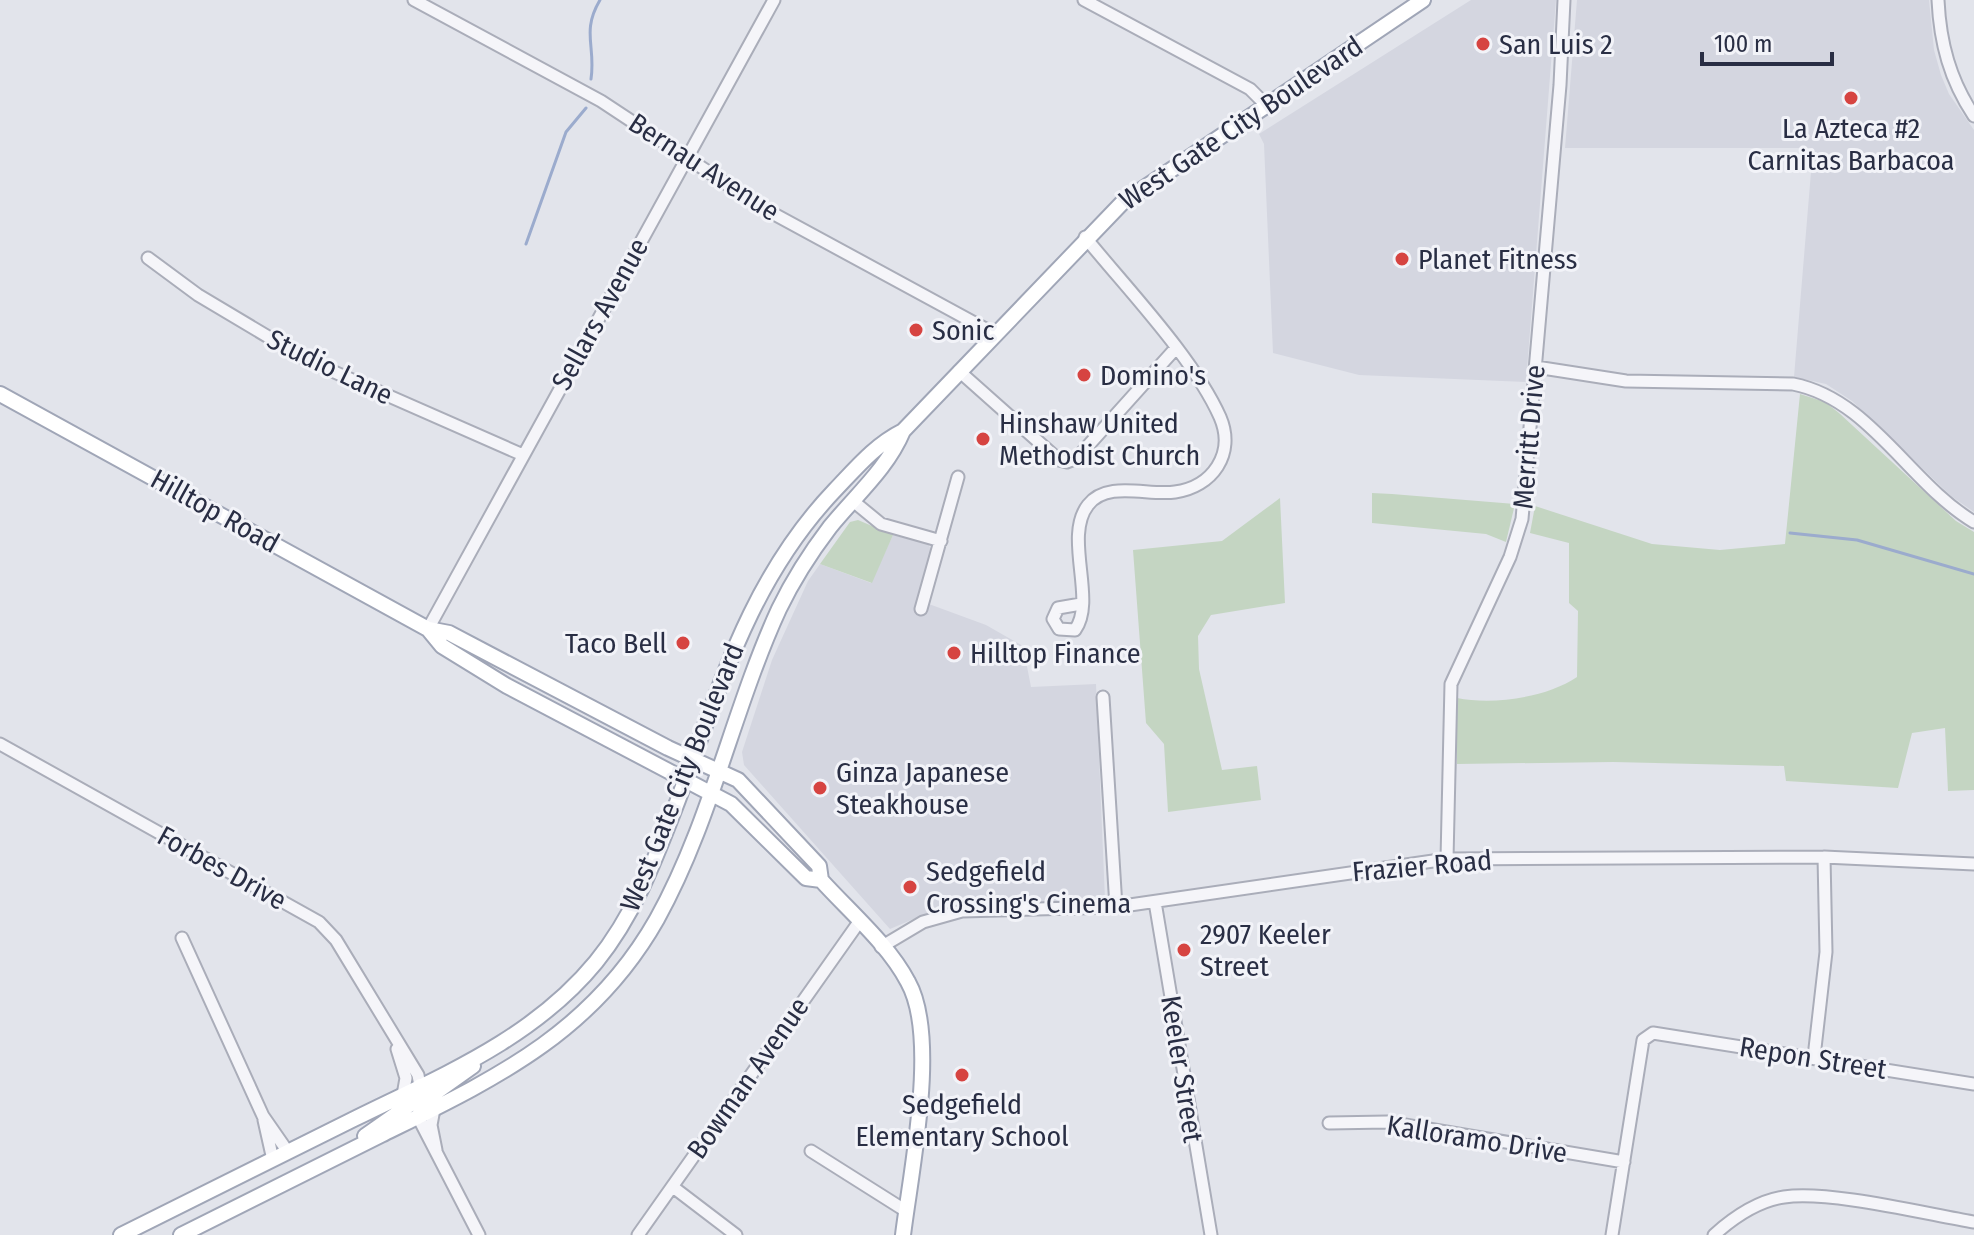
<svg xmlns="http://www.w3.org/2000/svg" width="1974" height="1235" viewBox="0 0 1974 1235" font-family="'Fira Sans Condensed',sans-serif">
<rect width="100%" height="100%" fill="#e2e4eb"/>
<path fill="#d4d6e0" d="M1471 0H1556L1526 382 1359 375 1273 353 1264 144 1259 134Z
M1577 0H1929L1934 50 1941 75 1949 94 1974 130V512L1951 496 1852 401 1826 384 1794 377 1813 148H1565Z
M893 535 928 544 931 549 918 600 986 625 1023 646 1031 687 1096 684 1105 900 1040 903 977 900 951 903 890 929 744 765 742 752 772 660 808 581 820 564 871 583Z"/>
<path fill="#c4d5c2" d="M1800 394 1825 402 1839 413 1956 521 1974 532V790L1948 791 1945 728 1912 733 1898 788 1786 781 1784 766 1613 762 1457 764V698C1493 705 1546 698 1577 677L1578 611 1569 603V543L1530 533 1535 506 1652 544 1720 550 1785 544Z
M1372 493 1392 494 1515 504 1506 542 1486 534 1372 523Z
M1280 498 1285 603 1211 615 1198 636 1199 669 1222 770 1257 766 1261 800 1168 812 1164 744 1146 723 1133 550 1222 541Z
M858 520 893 535 872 583 820 564 850 522Z"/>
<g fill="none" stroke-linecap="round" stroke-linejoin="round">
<path stroke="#9babcd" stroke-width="3" d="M591 79C596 46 581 32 600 0
M526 244 566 132 586 108
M1790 533 1857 540 1974 574"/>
<defs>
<path id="minor" d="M414 0 601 101 763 208 995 334
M1084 0 1250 89 1267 106
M1938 0C1940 43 1950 80 1974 116
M148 258 198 295 307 360 523 455
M1536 367 1626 381 1793 384C1870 399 1909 483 1974 522
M959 371 1059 460 1067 462 1077 458 1175 349
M853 501 881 524 941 541
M1081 604 1058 608 1053 619 1059 629 1075 630C1097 600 1063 537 1088 505 1107 480 1148 496 1175 492 1212 487 1236 454 1220 417 1193 357 1128 290 1085 237
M921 609 958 477
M428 629 774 0
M1103 697 1116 907
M0 744 319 922 336 940 418 1075 420 1086
M1447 859 1451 684 1510 557 1522 519 1560 85 1564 0
M1155 902 1211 1235
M182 938 263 1116 288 1152
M881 947 923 922 962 911 1116 907 1447 859 1824 857 1974 864
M397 1049 406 1078 403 1095
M1814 1057 1826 952 1824 857
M434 1109 431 1125 436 1150
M418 1117 479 1235
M264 1120 273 1160
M1329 1123 1387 1122 1624 1162
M811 1151 906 1211
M673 1187 736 1235
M638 1235 859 922
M1612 1235 1643 1040 1653 1033 1974 1084
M1714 1235C1734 1217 1757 1201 1784 1197 1829 1190 1926 1214 1974 1222"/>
<path id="major" d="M0 394 428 629 442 646 507 686 731 804 806 878 821 880
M428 629 449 633 668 748 738 780 819 866 821 880C850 912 888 944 908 982 939 1037 911 1170 903 1235
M418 1117 428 1098 473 1066
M365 1136 412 1103 420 1086
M121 1235C199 1196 277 1158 354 1119 441 1076 533 1039 596 962 635 914 656 857 678 800 720 687 750 579 835 490 857 467 875 445 903 431L1122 203 1423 0
M181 1235C248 1202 314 1168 381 1135 494 1079 592 1034 657 919 711 822 733 709 779 609 793 580 811 552 830 527 856 495 887 469 903 431"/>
</defs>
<use href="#minor" stroke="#aaadb9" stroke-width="15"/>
<use href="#major" stroke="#a0a6b7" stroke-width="18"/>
<use href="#minor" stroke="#f5f5f9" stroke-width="11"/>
<use href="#major" stroke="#fff" stroke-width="14"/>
</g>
<g fill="#d64441" stroke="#f2f3f8" stroke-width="3">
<circle cx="1483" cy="44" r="8"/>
<circle cx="1851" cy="98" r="8"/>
<circle cx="1402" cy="259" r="8"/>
<circle cx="916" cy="330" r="8"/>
<circle cx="1084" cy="375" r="8"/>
<circle cx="983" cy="439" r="8"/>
<circle cx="683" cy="643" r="8"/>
<circle cx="954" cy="653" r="8"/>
<circle cx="820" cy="788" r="8"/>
<circle cx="910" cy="887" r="8"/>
<circle cx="1184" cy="950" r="8"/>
<circle cx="962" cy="1075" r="8"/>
</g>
<g text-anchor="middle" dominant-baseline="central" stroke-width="6" stroke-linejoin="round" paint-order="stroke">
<g font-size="28" fill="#292e44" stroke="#f2f3f8" text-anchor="start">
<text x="1499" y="44">San Luis 2</text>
<text x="1851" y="128" text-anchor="middle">La Azteca #2<tspan x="1851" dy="32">Carnitas Barbacoa</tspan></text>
<text x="1418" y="259">Planet Fitness</text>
<text x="932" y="330">Sonic</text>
<text x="1100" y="375">Domino's</text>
<text x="999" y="423">Hinshaw United<tspan x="999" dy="32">Methodist Church</tspan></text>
<text x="667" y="643" text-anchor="end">Taco Bell</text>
<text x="970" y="653">Hilltop Finance</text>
<text x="836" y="772">Ginza Japanese<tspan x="836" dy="32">Steakhouse</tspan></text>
<text x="926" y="871">Sedgefield<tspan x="926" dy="32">Crossing's Cinema</tspan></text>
<text x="1200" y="934">2907 Keeler<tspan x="1200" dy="32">Street</tspan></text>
<text x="962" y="1104" text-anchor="middle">Sedgefield<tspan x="962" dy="32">Elementary School</tspan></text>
</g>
<g font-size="28" fill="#292e44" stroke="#f2f3f8">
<text transform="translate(1241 123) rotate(-34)">West Gate City Boulevard</text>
<text transform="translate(704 167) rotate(33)">Bernau Avenue</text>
<text transform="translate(600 314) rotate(-61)">Sellars Avenue</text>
<text transform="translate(330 367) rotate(26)">Studio Lane</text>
<text transform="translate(1529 437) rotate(-85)">Merritt Drive</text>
<text transform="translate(215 511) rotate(29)">Hilltop Road</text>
<text transform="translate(682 777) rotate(-68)">West Gate City Boulevard</text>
<text transform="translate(1422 866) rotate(-5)">Frazier Road</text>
<text transform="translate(222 868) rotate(29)">Forbes Drive</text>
<text transform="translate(1813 1058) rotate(9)">Repon Street</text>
<text transform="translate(1182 1069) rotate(81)">Keeler Street</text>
<text transform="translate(748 1078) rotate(-55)">Bowman Avenue</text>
<text transform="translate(1477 1139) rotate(9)">Kalloramo Drive</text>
</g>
</g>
<path d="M1702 52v12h130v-12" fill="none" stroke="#292e44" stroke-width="4"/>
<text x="1714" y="52" font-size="24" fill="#292e44" stroke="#f2f3f8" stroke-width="6" paint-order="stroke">100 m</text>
</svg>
